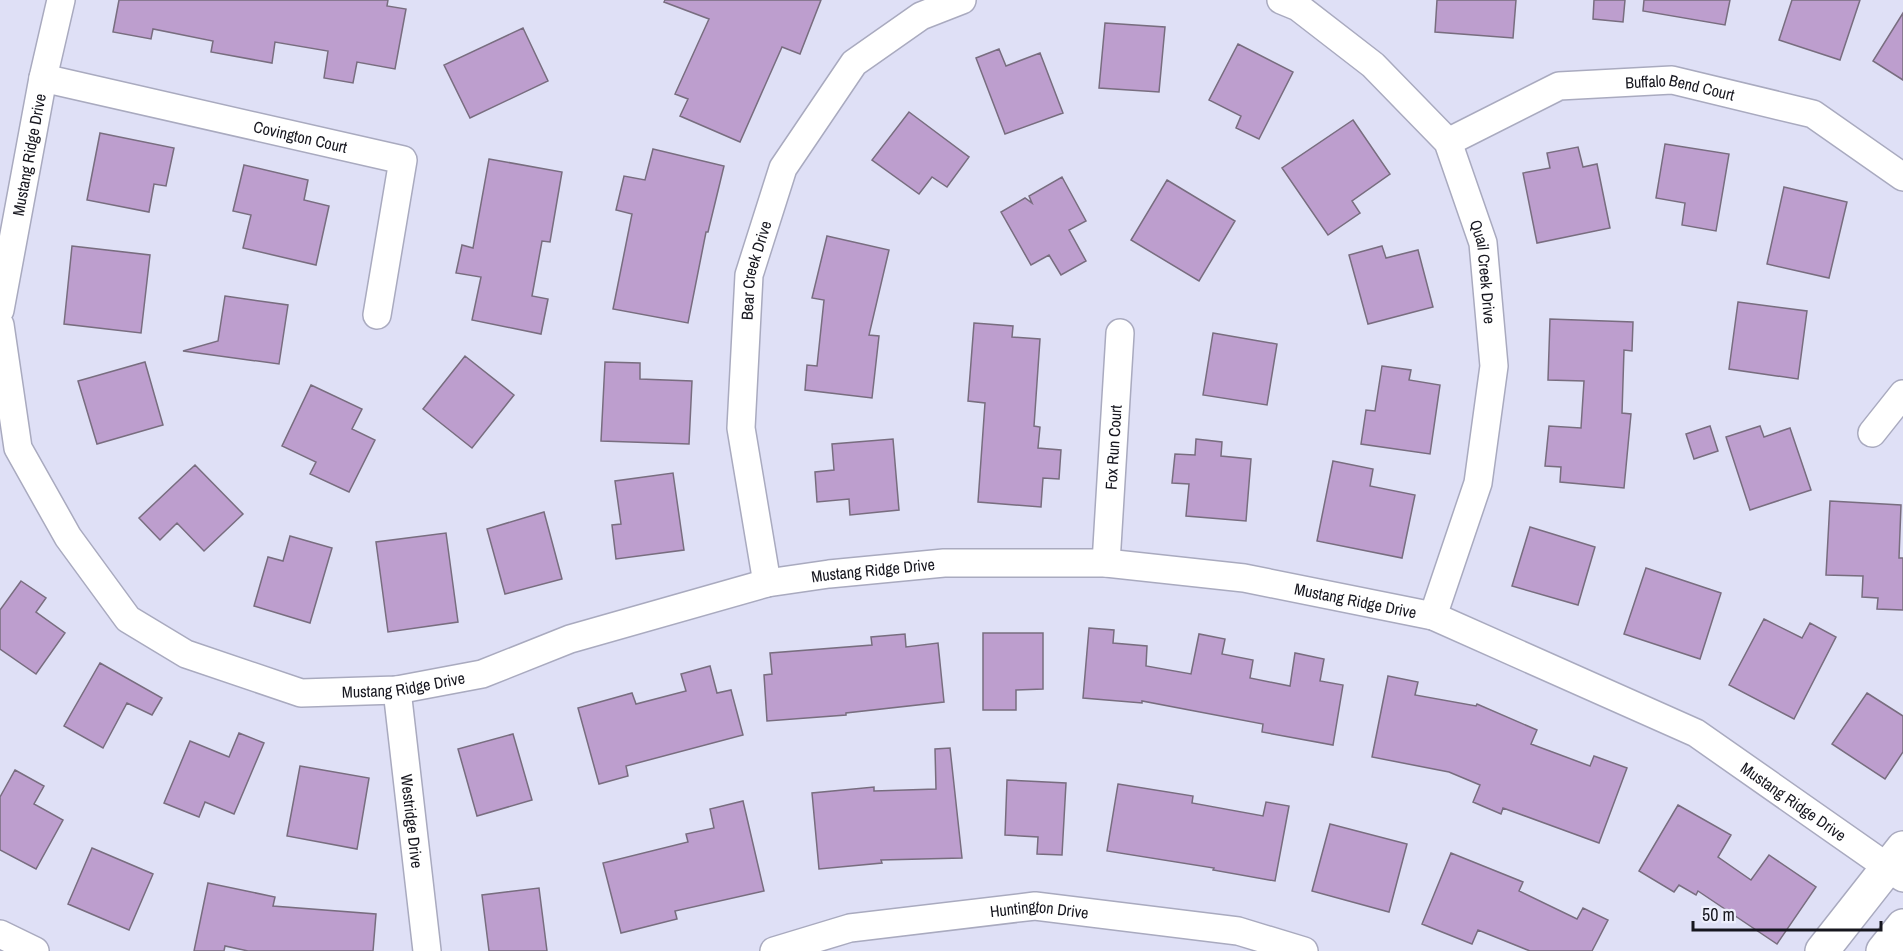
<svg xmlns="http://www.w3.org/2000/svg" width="1903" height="951" viewBox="0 0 1903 951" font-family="'Archivo Narrow',sans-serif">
<rect width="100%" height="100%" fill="#dfe0f6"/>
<path fill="#bd9ece" stroke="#786d7f" stroke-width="1.5" d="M119 0H388L387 6 406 9 395 69 357 62 353 83 324 78 328 51 275 42 272 63 211 52 213 41 153 29 151 39 113 32Z
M665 0H821L800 54 782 47 740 142 680 116 688 99 675 94 709 19 664 2Z
M1437 0H1516L1513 38 1435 32Z
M1594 0H1625L1623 22 1593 19Z
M1644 0H1730L1725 25 1643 11Z
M1792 0H1860L1840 60 1779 40Z
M1903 13V80L1873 61Z
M1105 23 1165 27 1159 92 1099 88Z
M523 28 548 81 470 118 444 65Z
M1238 44 1293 72 1259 139 1236 128 1241 116 1209 100Z
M999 49 1006 66 1040 53 1063 113 1005 134 976 58Z
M909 112 969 157 947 187 932 177 919 194 872 160Z
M1353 120 1390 174 1352 201 1360 213 1328 235 1282 168Z
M100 133 174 148 166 186 154 184 149 212 87 200Z
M1665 144 1729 154 1716 231 1682 225 1685 203 1656 198Z
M1578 147 1583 167 1597 164 1610 228 1537 243 1523 173 1550 168 1547 153Z
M653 149 724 166 708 232H706L688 323 613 309 632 214 616 210 624 176 645 180Z
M489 159 562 172 550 242 542 241 532 296 548 299 541 334 472 320 481 277 456 273 462 245 473 248Z
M244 165 308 180 304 200 329 206 316 265 243 248 251 215 233 211Z
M1062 177 1086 221 1069 230 1086 261 1061 275 1049 255 1031 265 1001 212 1025 198 1032 203 1029 196Z
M1167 180 1235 221 1199 281 1131 240Z
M1784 187 1847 202 1829 278 1767 264Z
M827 236 889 250 869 335 879 336 872 398 805 390 807 365 817 366 824 300 812 298Z
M72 246 150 255 141 333 64 324Z
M1382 246 1386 258 1418 250 1433 307 1368 324 1349 255Z
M225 296 288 305 279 364 183 351 218 341Z
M1738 302 1807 311 1798 379 1729 369Z
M1550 319 1633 322 1632 351 1624 350 1622 413 1631 414 1624 488 1560 482 1561 467 1545 466 1549 426 1581 428 1584 381 1548 380Z
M974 323 1013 326 1012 337 1040 339 1034 426 1040 427 1038 448 1061 450 1059 479 1043 478 1041 507 978 502 985 403 968 401Z
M1213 333 1277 344 1267 405 1203 395Z
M465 356 514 395 472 448 423 409Z
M145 362 163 425 97 444 78 381Z
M605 362 640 363V379L692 381 689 444 601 441Z
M1382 366 1411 370 1409 380 1440 385 1430 454 1361 444 1366 410 1375 411Z
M311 385 362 409 352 429 375 440 349 492 310 474 316 462 282 446Z
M1710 426 1718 451 1694 459 1686 434Z
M1760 426 1764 437 1790 428 1811 490 1750 510 1726 437Z
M893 439 899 510 850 515 849 499 817 502 815 472 834 470 832 444Z
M1196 439 1222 442 1221 456 1251 459 1246 521 1186 516 1189 484 1172 483 1175 454 1195 455Z
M1333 461 1373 469 1370 486 1415 495 1402 558 1317 541Z
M195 465 243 514 204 551 177 523 160 540 139 518Z
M673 473 684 550 616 559 612 525 621 524 615 481Z
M1830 501 1901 505 1899 558H1903V610L1877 609 1878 598 1862 597 1863 576 1826 575Z
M544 512 562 579 505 594 487 529Z
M1530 527 1595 547 1578 605 1512 586Z
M446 533 458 622 388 632 376 542Z
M290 536 332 548 310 623 254 606 268 557 283 561Z
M1646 568 1721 593 1700 659 1624 634Z
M21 581 46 598 36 612 65 633 36 674 0 649V610Z
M1764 619 1802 638 1810 623 1836 637 1794 719 1729 685Z
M1089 628 1114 630 1113 643 1147 646 1146 666 1191 674 1199 634 1225 639 1222 654 1253 660 1250 678 1290 686 1295 653 1324 659 1320 681 1343 685 1333 745 1262 732 1263 724 1142 701V703L1083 698Z
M983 633H1043V689L1016 690V710H983Z
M905 634 906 647 938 643 944 702 846 713V715L767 721 764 675 772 674 770 653 872 645 871 637Z
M100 663 162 698 152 715 127 703 103 748 64 726Z
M710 666 717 693 731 690 743 735 626 766 628 776 599 784 578 708 632 693 636 704 686 691 681 674Z
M1388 676 1418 682 1415 695 1476 706 1477 704 1537 730 1531 744 1590 766 1594 756 1627 768 1599 843 1503 808 1501 814 1473 802 1480 785 1449 772 1372 757Z
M1867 693 1903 716V752L1885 779 1832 744Z
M239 733 264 743 234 814 205 802 199 817 164 803 190 741 229 757Z
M513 734 532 800 477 816 458 749Z
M950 748 962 858 881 860 882 863 819 869 812 793 874 787V791L936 789 935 749Z
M300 766 369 778 357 849 287 836Z
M15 770 44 786 34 804 63 820 36 869 0 850V797Z
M1007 780 1066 783 1062 855 1037 854 1038 837 1005 835Z
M1118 784 1193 796 1192 803 1263 816 1266 802 1289 806 1275 881 1213 870 1214 868 1107 851Z
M743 801 764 891 675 911 677 919 621 933 603 863 688 842 686 834 714 828 710 809Z
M1678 805 1731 835 1718 857 1751 880 1769 855 1816 887 1777 944 1698 891 1696 895 1679 885 1674 892 1639 871Z
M1330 824 1407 844 1389 912 1312 891Z
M92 848 153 874 129 930 68 904Z
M1451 853 1523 882 1519 891 1577 919 1583 908 1608 920 1592 951H1530L1478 930 1472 944 1422 924Z
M208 883 275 897 273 906 376 914 373 951H248L225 946 224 951H194Z
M539 888 547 951H489L482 895Z"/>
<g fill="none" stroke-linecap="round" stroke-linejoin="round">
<defs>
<g id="minor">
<path id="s1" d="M1281 0 1298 7 1373 65 1448 142 1483 243 1494 366 1478 483 1433 616"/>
<path id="s2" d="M43 78 403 160 377 315"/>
<path id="s3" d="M1448 142 1559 86 1672 80 1813 114 1903 177"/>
<path id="s4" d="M0 310 43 78 61 0"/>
<path id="s5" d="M0 325 18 448 68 537 128 619 186 654 301 693 397 690 482 674 570 639 767 583 829 574 944 563H1106L1244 578 1433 616 1696 733 1903 878"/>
<path d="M1872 433 1903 394"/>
<path id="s6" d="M1106 563 1120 333"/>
<path id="s7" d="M767 583 741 428 749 275 783 168 854 63 921 16 962 0"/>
<path id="s8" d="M397 690 427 951"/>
<path d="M0 934 35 951"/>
<path id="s9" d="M774 951 850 928 1035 906 1238 931 1304 951"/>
</g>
<path id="secondary" d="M1822 951 1903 848
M1883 951 1903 926"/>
</defs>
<use href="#minor" stroke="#a9aabf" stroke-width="30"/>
<use href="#secondary" stroke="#a9aabf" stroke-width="36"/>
<use href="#minor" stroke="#fff" stroke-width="27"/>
<use href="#secondary" stroke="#fff" stroke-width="33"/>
</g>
<g text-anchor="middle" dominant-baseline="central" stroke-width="4.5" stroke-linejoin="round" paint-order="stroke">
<g font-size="16" fill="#16161e" stroke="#edeefb">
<text stroke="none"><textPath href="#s3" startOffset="246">Buffalo Bend Court</textPath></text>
<text stroke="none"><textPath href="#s2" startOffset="264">Covington Court</textPath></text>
<text stroke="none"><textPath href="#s4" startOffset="158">Mustang Ridge Drive</textPath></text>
<text stroke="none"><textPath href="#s7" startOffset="316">Bear Creek Drive</textPath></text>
<text stroke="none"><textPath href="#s1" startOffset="356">Quail Creek Drive</textPath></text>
<text stroke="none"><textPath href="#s6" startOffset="116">Fox Run Court</textPath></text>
<text stroke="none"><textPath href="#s5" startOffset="1106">Mustang Ridge Drive</textPath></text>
<text stroke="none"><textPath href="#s5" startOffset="1592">Mustang Ridge Drive</textPath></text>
<text stroke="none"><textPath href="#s5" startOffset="620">Mustang Ridge Drive</textPath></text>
<text stroke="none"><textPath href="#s5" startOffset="2078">Mustang Ridge Drive</textPath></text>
<text stroke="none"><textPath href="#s8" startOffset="132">Westridge Drive</textPath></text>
<text stroke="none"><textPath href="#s9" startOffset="270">Huntington Drive</textPath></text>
</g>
</g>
<path d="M1693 921v9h188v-9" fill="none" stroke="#16161e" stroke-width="3"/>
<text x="1702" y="921" font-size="18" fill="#16161e" stroke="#edeefb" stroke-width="4.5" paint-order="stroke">50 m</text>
</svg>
